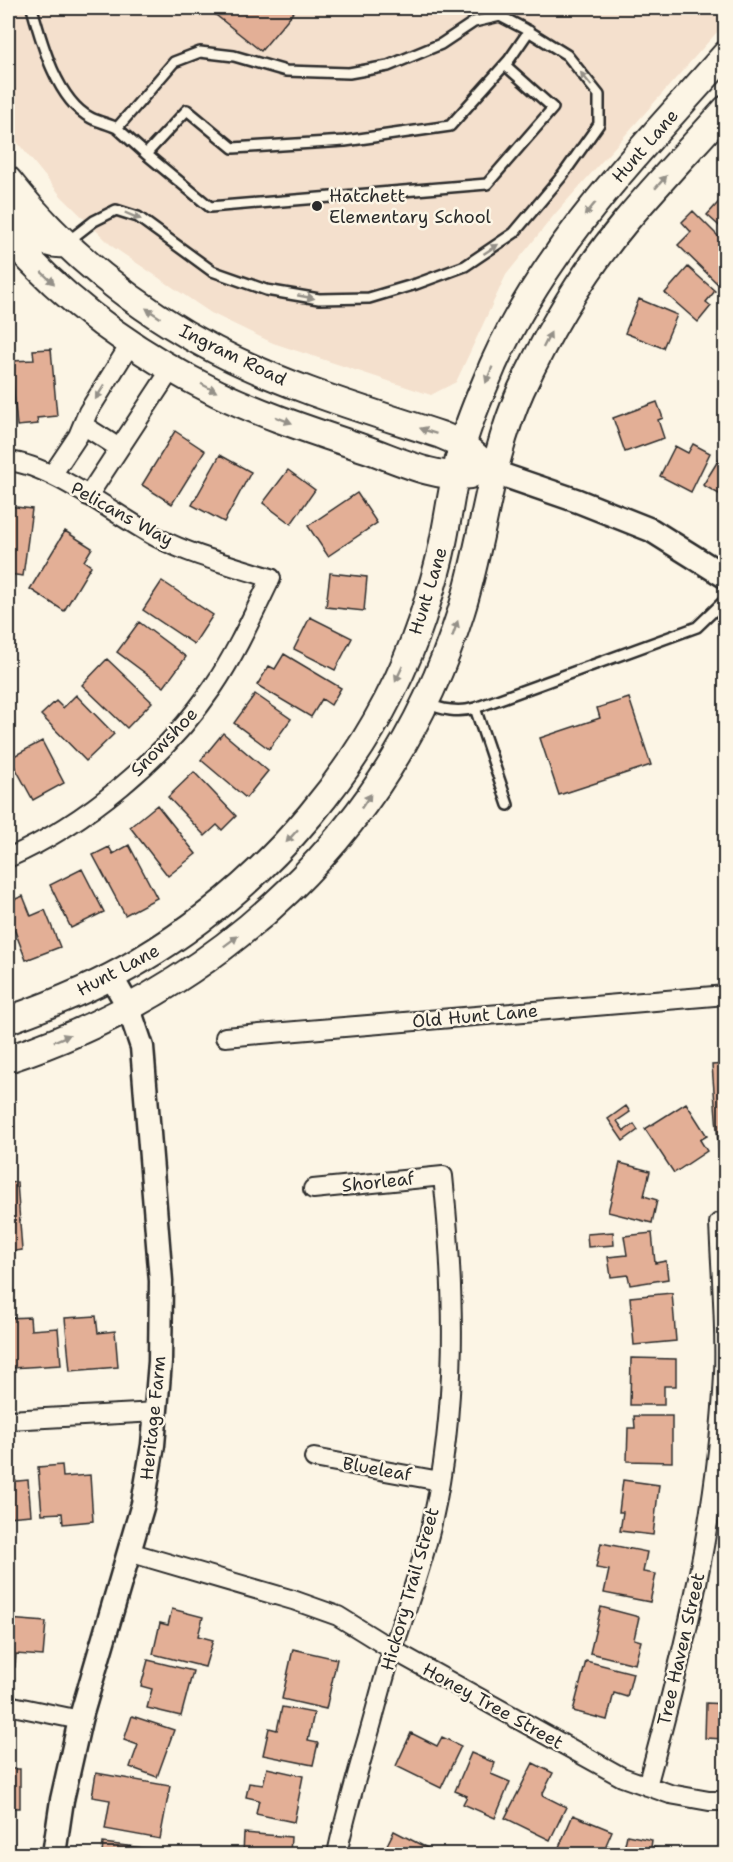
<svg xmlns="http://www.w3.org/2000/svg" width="733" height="1862" viewBox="0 0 733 1862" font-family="'Shantell Sans',sans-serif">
<rect width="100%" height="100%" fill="#fcf5e5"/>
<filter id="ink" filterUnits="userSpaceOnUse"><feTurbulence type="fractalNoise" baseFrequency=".0167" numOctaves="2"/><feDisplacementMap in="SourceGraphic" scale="12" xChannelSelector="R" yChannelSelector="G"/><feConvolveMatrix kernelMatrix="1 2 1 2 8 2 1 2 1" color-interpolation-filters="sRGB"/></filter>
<g filter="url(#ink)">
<path fill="#f4e0cd" d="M8 8H725L726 22 555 214 506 275 456 382 431 395 273 343 211 313 113 247 62 197 8 131Z"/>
<path fill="#e3af96" stroke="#2b2b2b" stroke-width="1.5" d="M207 8H297L261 51Z
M726 194V232L707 215Z
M693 211 726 244V287L723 289 678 245 691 232 682 222Z
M688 267 715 291 706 302 711 306 698 322 665 293Z
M639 299 677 315 663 348 625 333Z
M51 349 57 416 37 418 38 424 17 426 11 361 34 360 33 350Z
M657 402 663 418 658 420 664 438 625 452 613 418Z
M175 431 205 451 172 504 142 485Z
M693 444 710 453 691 492 660 476 675 446 688 453Z
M726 448V498L703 485Z
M220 455 251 472 224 522 192 505Z
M288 470 315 490 291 524 263 503Z
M357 493 377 523 328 556 308 526Z
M8 506 32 509 23 576 8 574Z
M65 531 92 548 84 561 91 566 64 611 30 589Z
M330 573 367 577 364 611 326 607Z
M162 581 213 615 194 644 143 610Z
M310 617 352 638 335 670 294 649Z
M139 622 186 657 164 687 117 652Z
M284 654 341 688 331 705 322 699 311 717 257 685 269 666 275 669Z
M107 659 152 702 127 728 82 685Z
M255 694 291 719 269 749 234 723Z
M76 695 114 734 86 761 41 715 56 701 63 708Z
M629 698 651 765 559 795 540 738 600 718 597 708Z
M223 733 268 771 246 798 201 760Z
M42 741 64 783 33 800 10 758Z
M194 772 236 816 222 830 217 825 205 836 168 797Z
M157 805 196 854 168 876 130 827Z
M129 845 157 898 125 915 93 855 109 847 113 854Z
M82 869 104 912 71 928 50 885Z
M23 896 31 916 45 910 60 947 26 960 8 913V902Z
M726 1064V1155L719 1156 712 1065Z
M686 1103 707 1136 700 1140 707 1151 674 1173 645 1129Z
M626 1106 630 1112 617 1121 624 1131 634 1124 638 1130 623 1141 608 1119Z
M620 1163 650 1171 644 1196 657 1200 652 1223 608 1212Z
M17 1182 22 1250 8 1252V1183Z
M613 1232 614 1245 588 1247 587 1234Z
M652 1233 655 1263 666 1261 668 1279 630 1285 628 1275 611 1277 608 1257 627 1255 624 1236Z
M672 1293 676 1341 634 1345 630 1297Z
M96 1316 98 1333 115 1331 118 1367 70 1371 65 1318Z
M30 1317 31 1330 58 1328 61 1365 11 1368 8 1318Z
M631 1358 676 1359V1386H664V1405H630Z
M634 1416H672V1462L627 1461 628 1428H635Z
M62 1465 63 1477 90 1475 93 1521 63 1524 62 1513 42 1514 38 1467Z
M28 1480 31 1515 8 1517V1482Z
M623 1480 659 1485 653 1535 620 1531 623 1512H619Z
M601 1543 647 1552 643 1572 656 1574 650 1602 604 1593 609 1570 596 1568Z
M601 1607 639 1617 634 1639 641 1641 635 1664 590 1653Z
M172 1609 203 1617 198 1636 213 1640 205 1667 153 1654 160 1623 168 1625Z
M8 1619 46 1622 43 1656 16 1654 15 1667H8Z
M293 1649 337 1659 326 1709 282 1699Z
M148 1660 193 1671 181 1716 147 1708 152 1689 141 1686Z
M586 1661 633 1673 627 1697 614 1693 607 1720 573 1711Z
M706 1703 726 1704V1739L705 1738Z
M282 1707 314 1713 308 1741 318 1743 313 1765 263 1755 269 1728 277 1730Z
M132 1716 174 1730 157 1777 130 1767 138 1745 124 1740Z
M411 1733 437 1746 442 1737 461 1746 441 1788 396 1766Z
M471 1753 495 1763 491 1774 510 1782 495 1818 463 1804 467 1796 455 1791Z
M533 1763 553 1773 542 1795 566 1807 550 1840 505 1818Z
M267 1768 303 1776 294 1822 256 1814 259 1800 246 1797 249 1783 263 1785Z
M8 1769H20V1808H8Z
M96 1773 170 1786 160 1839 105 1829 110 1800 92 1797Z
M573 1815 612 1831 606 1845 613 1848 611 1854H556Z
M394 1831 435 1852 433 1854H391L384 1851Z
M244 1833 291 1837 290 1854H243Z
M627 1835 652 1840 651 1847 677 1852 676 1854H623Z
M103 1843 151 1849 150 1854H102Z"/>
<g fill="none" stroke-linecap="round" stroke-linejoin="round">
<defs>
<path id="service" d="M32 8C41 41 57 101 91 118 99 122 109 124 117 128L174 62 200 52 234 56 286 71 349 73 388 66 441 44 474 22 500 16 525 29 567 55 599 95V124L562 176 514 233 465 266 416 284 369 298 319 299 266 290 212 271 138 217 116 210 94 221 67 242
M117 128 146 154 187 110 233 148 345 141 450 126 509 60 529 31
M146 154 210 207 487 184 553 108 505 65
M427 703C441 710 459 713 475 708L697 627 726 599
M475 708 508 805"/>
<path id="minor" d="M83 425 119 448
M8 461C53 465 116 516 158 538 193 556 234 566 271 578 253 615 236 653 213 687 165 758 85 824 8 858
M52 475 78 436 88 412 131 343
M88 496 172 368
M225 1037 726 995
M313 1189 443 1176C455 1292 458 1408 432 1523 422 1566 407 1607 393 1649 383 1679 376 1710 367 1740 356 1778 345 1816 337 1854
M8 1420 157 1412
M314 1458 440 1481
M129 1552 293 1600 338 1616 393 1650 622 1777 670 1794 709 1801H726
M8 1705 80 1720
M647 1786C684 1652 718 1514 724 1374 726 1324 721 1273 719 1223H726"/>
<path id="tertiary" d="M494 472 578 501 651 530 726 577
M54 1854 62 1800 80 1720 143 1504 153 1445 160 1362 161 1281 142 1047 128 1006 111 976"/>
<path id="secondary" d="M8 180C63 250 136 309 215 350 286 387 365 410 441 435L462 444 494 472
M8 210C23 228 37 246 63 244
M8 236C65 302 139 355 217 393 265 416 316 432 366 449 398 460 435 479 470 475
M8 1020C53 1004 98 986 139 961 267 885 374 761 422 619 429 597 436 575 441 552 449 517 452 482 462 447 469 419 482 392 493 365 547 245 639 152 726 54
M8 1059C222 988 392 830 461 612 484 539 489 461 521 390 548 332 585 270 626 221 658 183 693 146 726 109"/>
</defs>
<use href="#service" stroke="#2b2b2b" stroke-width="14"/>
<use href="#minor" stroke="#2b2b2b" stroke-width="22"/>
<use href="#tertiary" stroke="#2b2b2b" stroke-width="27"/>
<use href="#secondary" stroke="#2b2b2b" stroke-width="30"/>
<use href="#service" stroke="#fcf5e5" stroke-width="9"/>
<use href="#minor" stroke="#fcf5e5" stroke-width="18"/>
<use href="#tertiary" stroke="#fcf5e5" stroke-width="22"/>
<use href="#secondary" stroke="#fcf5e5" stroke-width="26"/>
</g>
<defs><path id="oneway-solid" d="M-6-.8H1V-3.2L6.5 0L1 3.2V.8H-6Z" transform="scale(1.5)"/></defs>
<g fill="#949088">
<use href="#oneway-solid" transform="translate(586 79) rotate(-129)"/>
<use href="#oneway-solid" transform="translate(661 182) rotate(-49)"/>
<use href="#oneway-solid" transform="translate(590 209) rotate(130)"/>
<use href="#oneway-solid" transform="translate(133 216) rotate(23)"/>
<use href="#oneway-solid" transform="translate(491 249) rotate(-33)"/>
<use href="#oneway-solid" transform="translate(48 278) rotate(43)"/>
<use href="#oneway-solid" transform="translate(306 297) rotate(11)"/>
<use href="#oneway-solid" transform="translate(153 313) rotate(-146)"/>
<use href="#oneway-solid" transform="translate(547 340) rotate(-63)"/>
<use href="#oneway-solid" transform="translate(489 375) rotate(112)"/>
<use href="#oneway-solid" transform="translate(209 388) rotate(28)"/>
<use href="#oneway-solid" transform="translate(100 392) rotate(122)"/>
<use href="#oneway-solid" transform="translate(284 420) rotate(21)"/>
<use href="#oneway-solid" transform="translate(428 431) rotate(-161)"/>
<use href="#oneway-solid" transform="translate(455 629) rotate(-71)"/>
<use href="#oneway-solid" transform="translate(399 674) rotate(115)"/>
<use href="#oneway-solid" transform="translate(366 801) rotate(-56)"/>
<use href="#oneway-solid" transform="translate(292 836) rotate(132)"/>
<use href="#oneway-solid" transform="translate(231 941) rotate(-37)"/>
<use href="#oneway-solid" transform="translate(62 1038) rotate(-23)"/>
</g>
</g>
<circle fill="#2b2b2b" stroke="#fcf5e5" stroke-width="2" cx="317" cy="206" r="6"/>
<g text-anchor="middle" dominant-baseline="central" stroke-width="5" stroke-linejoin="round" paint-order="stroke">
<g font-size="18" fill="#2b2b2b" stroke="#fcf5e5">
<text transform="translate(645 146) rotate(-49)">Hunt Lane</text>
<text transform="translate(233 355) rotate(26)">Ingram Road</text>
<text transform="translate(122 514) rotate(29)">Pelicans Way</text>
<text transform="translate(428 591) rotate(-73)">Hunt Lane</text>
<text transform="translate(164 742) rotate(-46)">Snowshoe</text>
<text transform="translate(118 970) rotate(-28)">Hunt Lane</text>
<text transform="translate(475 1016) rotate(-5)">Old Hunt Lane</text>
<text transform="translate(378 1182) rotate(-6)">Shorleaf</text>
<text transform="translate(153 1418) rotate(-84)">Heritage Farm</text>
<text transform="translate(377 1469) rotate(10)">Blueleaf</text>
<text transform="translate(410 1589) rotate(-74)">Hickory Trail Street</text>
<text transform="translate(681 1649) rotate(-77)">Tree Haven Street</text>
<text transform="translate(493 1706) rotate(29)">Honey Tree Street</text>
</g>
<g font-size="18" fill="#2b2b2b" stroke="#fcf5e5" text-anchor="start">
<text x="329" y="196">Hatchett<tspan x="329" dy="21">Elementary School</tspan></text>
</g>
</g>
<rect width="733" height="1862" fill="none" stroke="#fcf5e5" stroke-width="30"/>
<rect x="15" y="15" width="703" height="1832" fill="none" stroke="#2b2b2b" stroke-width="2" filter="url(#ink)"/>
</svg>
